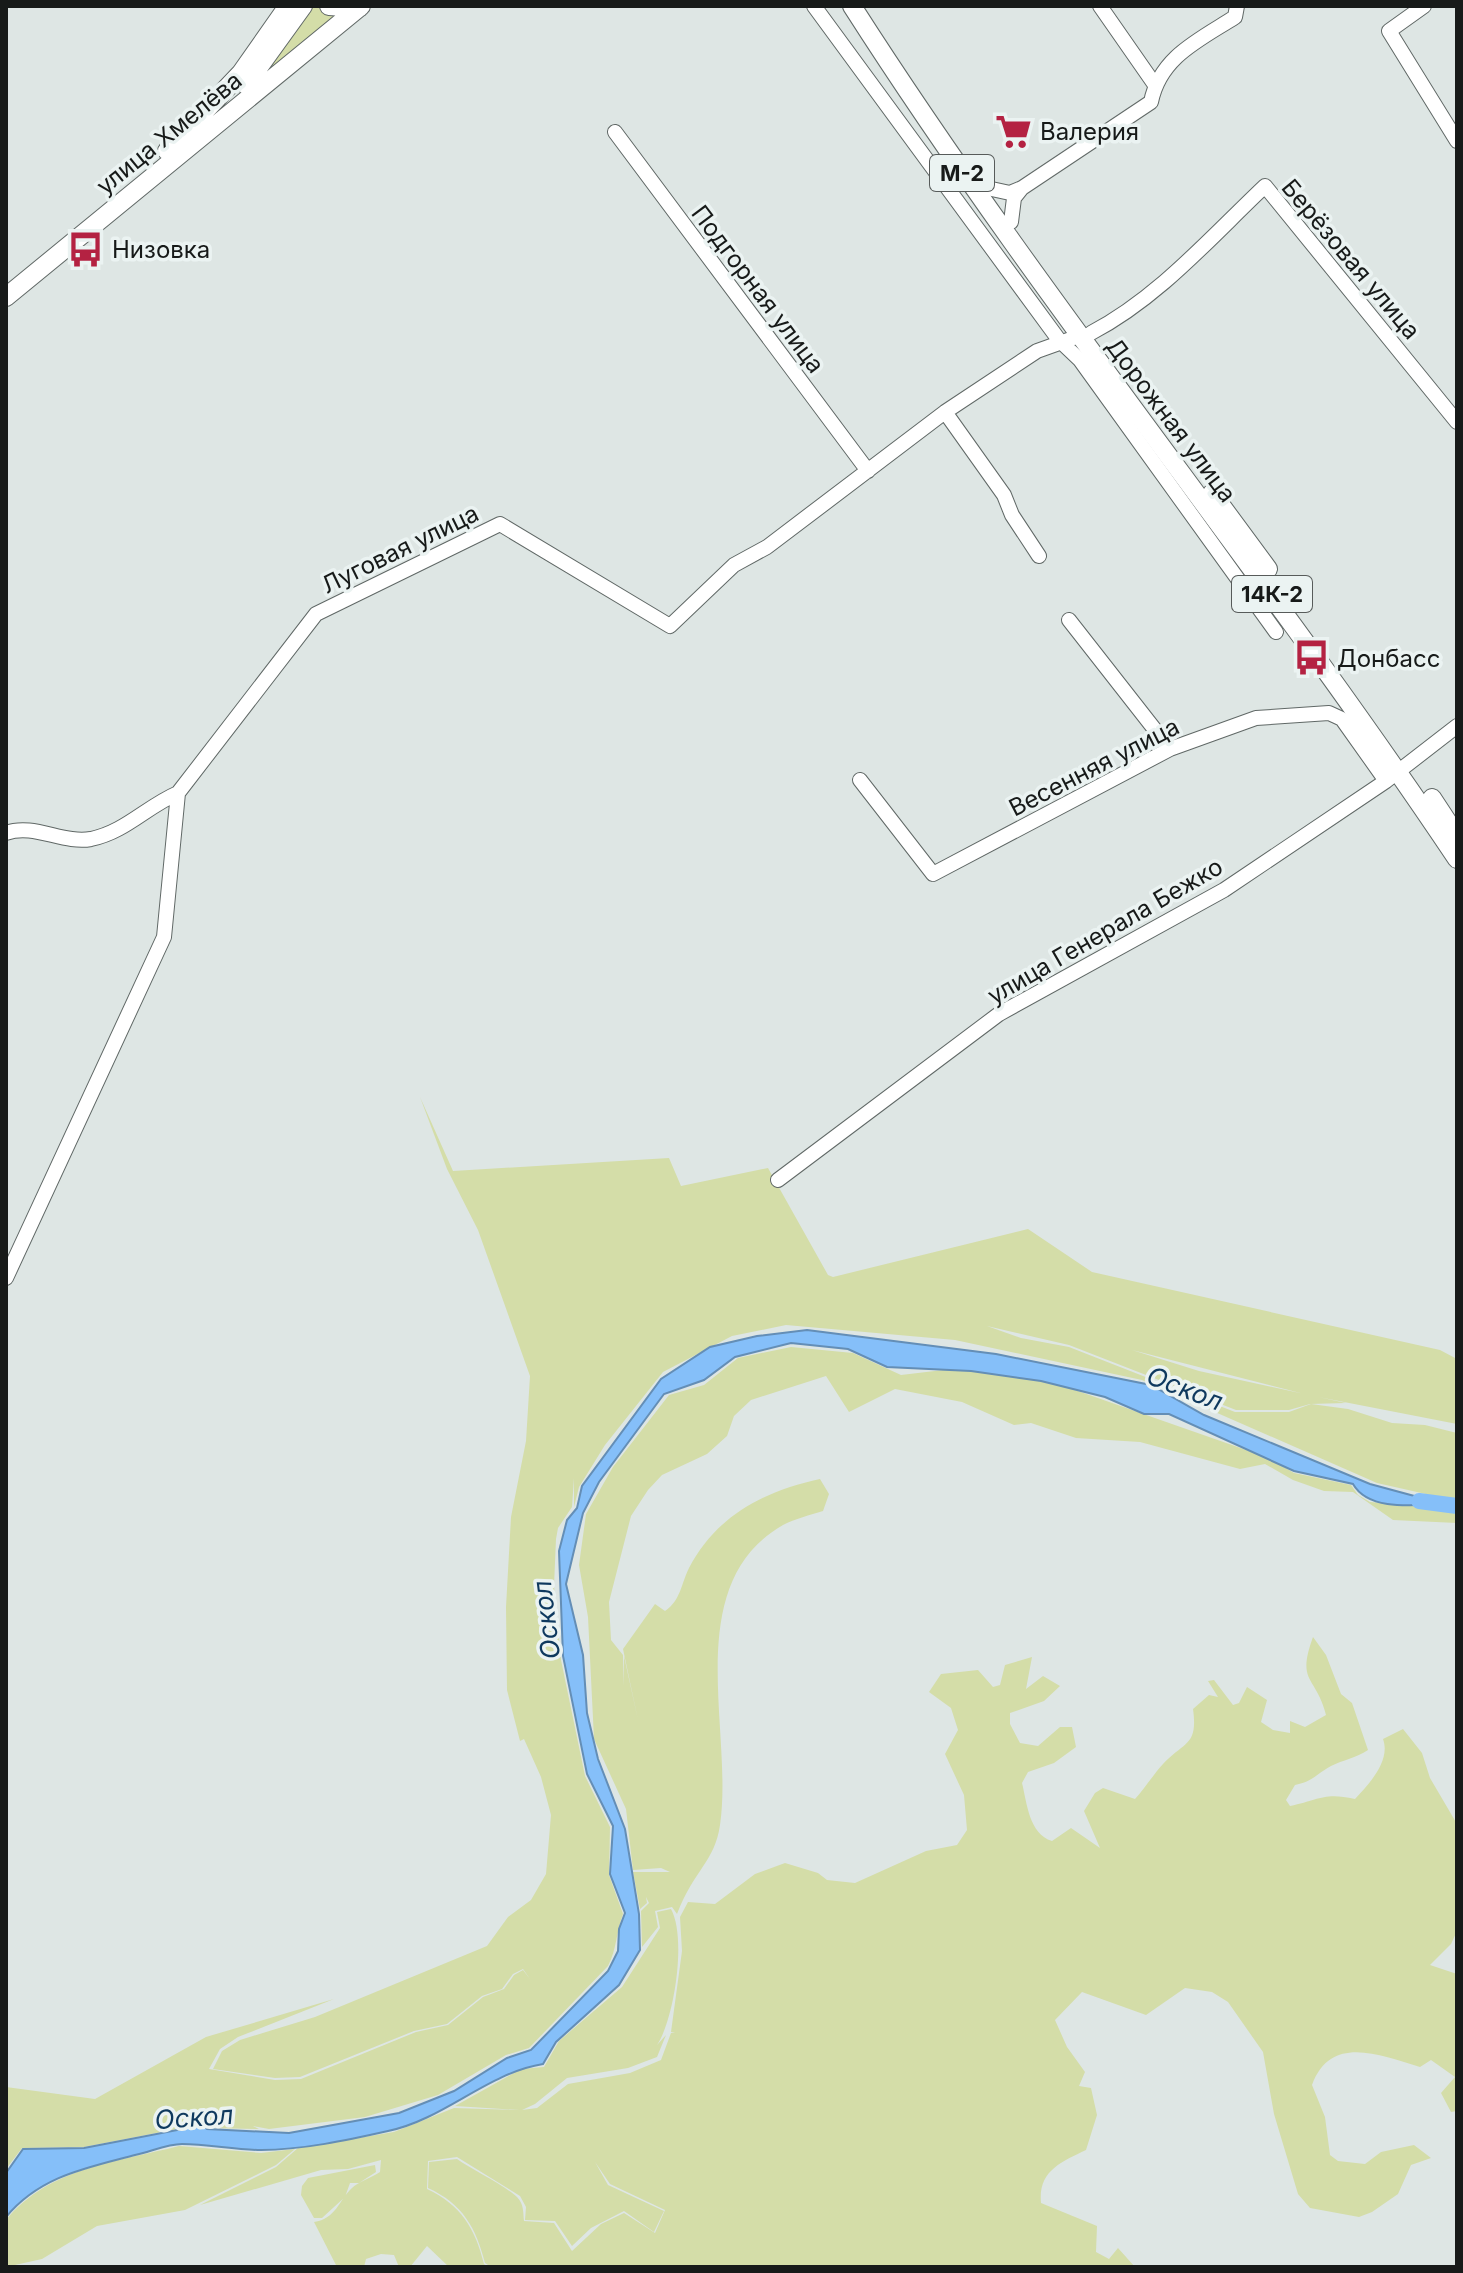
<svg xmlns="http://www.w3.org/2000/svg" width="1463" height="2273" viewBox="0 0 1463 2273" font-family="Inter,sans-serif">
<rect width="100%" height="100%" fill="#dee6e4"/>
<path fill="#d4dda8" d="M308 6 344 13 258 83Z
M420 1097 453 1171 669 1158 681 1186 768 1168 828 1275 833 1277 1028 1229 1092 1272 1440 1350 1457 1359V1424L1308 1395 1132 1350 1199 1371 1346 1403 1310 1404 1289 1410H1236L1069 1345 987 1326 1021 1338 1069 1347 1235 1412H1289L1311 1404 1348 1409 1392 1423 1425 1425 1457 1433V1501L1377 1483 1142 1380 955 1340 786 1325 732 1336 663 1372 605 1445 579 1487 574 1507V1478L572 1507 558 1528 556 1539 554 1586 561 1660 585 1776 610 1827 609 1875 623 1914C616 1932 617 1949 608 1966L529 2048 506 2055 438 2095 365 2117 269 2129 253 2126 259 2129 207 2128 203 2124 84 2147 22 2148 6 2169V2087L95 2099 206 2037 334 1999 238 2037 220 2049 209 2069 275 2080 301 2079 416 2032 448 2025 483 1997 504 1989 514 1975 523 1970 530 1979 523 1969 513 1974 502 1989 482 1996 447 2024 414 2031 300 2077 275 2078 213 2069 222 2051 240 2040 315 2017 487 1946 508 1917 531 1900 546 1874 551 1815 541 1777 524 1739 520 1741 507 1690 506 1607 511 1517 526 1441 530 1376 478 1230 447 1169Z
M791 1347 853 1353 901 1375 960 1368 1055 1383 1269 1458 1294 1473 1351 1485 1358 1495 1370 1502 1457 1509V1523L1393 1520 1353 1492 1324 1491 1293 1480 1265 1464 1240 1469 1140 1442 1076 1438 1031 1423 1014 1425 962 1402 895 1389 849 1412 826 1376 751 1400 734 1416 727 1436 707 1454 662 1475 648 1490 631 1516 609 1602 611 1640 623 1655V1686L624 1656 638 1720 623 1649 655 1604 665 1611C681 1600 681 1584 689 1568 716 1516 764 1491 820 1479L829 1494 823 1511C810 1515 795 1519 783 1525 679 1585 734 1731 720 1825 715 1861 694 1870 677 1914L672 1907 655 1911 658 1927 642 1947 641 1911 649 1903 646 1897 647 1903 640 1909 633 1872H670L661 1868 633 1870 626 1809 594 1739 588 1617 579 1565 586 1514 613 1467 669 1395 704 1385 738 1358Z
M1313 1637 1326 1655 1341 1694 1352 1703 1368 1750C1356 1758 1343 1760 1331 1766 1316 1774 1314 1781 1295 1785L1286 1800 1290 1806C1319 1800 1324 1792 1355 1799 1369 1784 1391 1761 1383 1739L1403 1729 1422 1753 1430 1778 1457 1824V1931L1451 1944 1430 1965 1457 1974V2111L1451 2112 1441 2093 1455 2077 1431 2060 1420 2067C1379 2055 1331 2034 1312 2085L1325 2117 1330 2155 1338 2161 1365 2164 1381 2152 1414 2145 1431 2158 1411 2165 1398 2194 1372 2212 1359 2217 1310 2208 1298 2194 1274 2114 1263 2052 1228 2002 1212 1992 1185 1988 1146 2015 1082 1992 1055 2020 1067 2047 1085 2072 1079 2086 1091 2088 1097 2115 1086 2150C1061 2162 1038 2171 1041 2203L1097 2226 1096 2252 1109 2259 1118 2248 1135 2267H491L485 2263C476 2228 463 2204 428 2188L429 2162 457 2159C473 2170 504 2185 517 2197 524 2204 523 2212 524 2221L554 2223 572 2251 601 2224 624 2213 655 2233 665 2210 610 2184 595 2162 608 2185 664 2211 654 2232 624 2211 591 2228 572 2246 555 2221 525 2220 526 2207 520 2196 457 2157 428 2161 427 2189C461 2205 475 2228 484 2264L488 2267H449L427 2246 410 2267H399L394 2255 381 2254 366 2259 364 2267H337L314 2222C336 2219 339 2200 352 2188 357 2183 372 2177 380 2172L381 2160 348 2169 321 2170 200 2205 276 2167 298 2148 394 2132 454 2108 520 2110 455 2106 521 2069 544 2067 559 2041 622 1987 660 1928 657 1912 671 1909C687 1938 674 2020 657 2045L666 2035 657 2057 628 2068 567 2078 535 2104 522 2110 537 2108 568 2084 630 2073 661 2060 671 2033H675L671 2032 682 1951 680 1917 688 1902 715 1904 755 1874 785 1863 818 1873 827 1880 855 1883 926 1851 957 1845 967 1830 964 1795 945 1754 958 1730 951 1708 929 1692 941 1674 978 1670 993 1687 1000 1685 1005 1665 1032 1657 1026 1689 1043 1676 1060 1686 1044 1701 1010 1713V1724L1020 1743 1038 1746 1060 1727H1072L1076 1747 1054 1763 1028 1772 1022 1783C1027 1803 1029 1834 1052 1841L1071 1828 1100 1848 1084 1811 1095 1793 1103 1788 1135 1799C1145 1788 1153 1775 1163 1764 1185 1741 1198 1746 1193 1709L1209 1695 1218 1697 1208 1681 1214 1680 1233 1705 1239 1703 1247 1687 1267 1700 1261 1722 1273 1730 1290 1733V1721L1305 1727 1326 1715C1316 1675 1296 1684 1313 1637Z
M179 2146 261 2153 295 2149 276 2165 185 2210 97 2226 42 2259 6 2267V2220C50 2167 117 2162 179 2146Z
M375 2165 376 2172 359 2183H350L345 2197 322 2218H314L301 2195 302 2186 308 2178Z"/>
<path fill="#85bff9" stroke="#648eb6" stroke-width="2" d="M807 1330 996 1354 1151 1385 1204 1415 1370 1484 1444 1504C1416 1505 1369 1512 1353 1484L1294 1471 1169 1414H1144L1105 1397 1041 1381 971 1371 887 1367 848 1349 791 1343 735 1357 704 1380 664 1394 599 1482 583 1513 566 1584 583 1655 587 1713 598 1759 625 1829 639 1914 640 1950 619 1985 556 2042 543 2064C487 2073 445 2119 388 2131 348 2140 302 2150 261 2150 235 2150 208 2144 182 2144 167 2144 150 2152 135 2155 86 2168 40 2176 6 2217V2173L23 2149 84 2148 203 2125 207 2129 289 2133 399 2113 454 2091 507 2058 531 2050 608 1971 618 1951 619 1929 625 1913 610 1874 613 1826 587 1774 563 1656 559 1551 567 1520 577 1508 582 1486 661 1379 710 1347 757 1336Z"/>
<g fill="none" stroke-linecap="round" stroke-linejoin="round">
<path stroke="#85bff9" stroke-width="16" d="M1419 1501 1457 1506"/>
<defs>
<path id="minor" d="M814 6 1059 340 1080 360 1276 632
M1100 6 1155 85
M1424 6 1389 31 1457 141
M615 132 868 471
M987 188 1010 193 1022 188 1151 102C1160 57 1199 40 1235 17L1237 6
M1011 222 1014 198 1022 188
M1091 333C1158 298 1210 238 1265 186L1457 422
M945 412 1004 495 1012 515 1039 556
M1069 620 1170 749
M860 780 933 874 1170 749 1256 718 1329 713 1342 719 1386 781
M6 833C34 823 63 844 91 839 125 832 146 807 178 793L316 614 500 524 670 626 734 565 767 547 945 412 1037 351 1079 336
M778 1180 999 1014 1224 890 1386 781 1457 726
M6 1278 164 937 178 793"/>
<path id="major" d="M329 6 359 8
M852 6C1040 300 1263 569 1457 859
M246 85 303 6
M167 151 241 73 288 6
M6 297 361 6
M1212 493 1268 569
M1432 798 1457 836"/>
</defs>
<use href="#minor" stroke="#606866" stroke-width="16"/>
<use href="#major" stroke="#606866" stroke-width="20"/>
<use href="#minor" stroke="#fff" stroke-width="14"/>
<use href="#major" stroke="#fff" stroke-width="18"/>
</g>
<defs>
<symbol id="supermarket-bare" viewBox="-9 -9 18 18"><path d="M-6-5.5h2.5l.6 2H6L4.5 2H-2.5L-4.4-4H-6ZM-1.5 3.2a1.3 1.3 0 1 0 .1 0ZM3 3.2a1.3 1.3 0 1 0 .1 0Z" fill="#b42242" stroke="#ebf3f2" stroke-width="2.5" paint-order="stroke"/></symbol>
<symbol id="bus-bare" viewBox="-9 -9 18 18"><path d="M-5-6H5V4H4V6H2V4H-2V6H-4V4H-5ZM-3.5-4V0h7V-4ZM-3.5 1.2v1.5H-2V1.2ZM2 1.2v1.5H3.5V1.2Z" fill="#b42242" stroke="#ebf3f2" stroke-width="2.5" paint-order="stroke"/></symbol>
</defs>
<g fill-rule="evenodd">
<use href="#supermarket-bare" x="988" y="106" width="51" height="51"/>
<use href="#bus-bare" x="60" y="224" width="51" height="51"/>
<use href="#bus-bare" x="1286" y="632" width="51" height="51"/>
</g>
<g text-anchor="middle" dominant-baseline="central" stroke-width="7" stroke-linejoin="round" paint-order="stroke">
<g fill="#ebf3f2" stroke="#575b5a" stroke-width="2">
<rect x="930" y="155" width="64" height="36" rx="6"/>
<rect x="1232" y="576" width="80" height="36" rx="6"/>
</g>
<g font-size="22" font-weight="bold" fill="#171a19">
<text x="962" y="173">М-2</text>
<text x="1272" y="594">14К-2</text>
</g>
<g font-size="24" fill="#171a19" stroke="#ebf3f2" text-anchor="start">
<text x="1040" y="131">Валерия</text>
<text x="112" y="249">Низовка</text>
<text x="1337" y="658">Донбасс</text>
</g>
<g font-size="24" fill="#171a19" stroke="#ebf3f2">
<text transform="translate(169 133) rotate(-39)">улица Хмелёва</text>
<text transform="translate(1351 259) rotate(50)">Берёзовая улица</text>
<text transform="translate(758 289) rotate(53)">Подгорная улица</text>
<text transform="translate(1171 420) rotate(53)">Дорожная улица</text>
<text transform="translate(400 549) rotate(-26)">Луговая улица</text>
<text transform="translate(1094 767) rotate(-27)">Весенняя улица</text>
<text transform="translate(1105 931) rotate(-30)">улица Генерала Бежко</text>
</g>
<g font-size="26" font-style="italic" fill="#0e395e" stroke="#ebf3f2">
<text transform="translate(1185 1388) rotate(21)">Оскол</text>
<text transform="translate(546 1620) rotate(-97)">Оскол</text>
<text transform="translate(194 2117) rotate(-4)">Оскол</text>
</g>
</g>
<rect width="1463" height="2273" fill="none" stroke="#171a19" stroke-width="16"/>
</svg>
